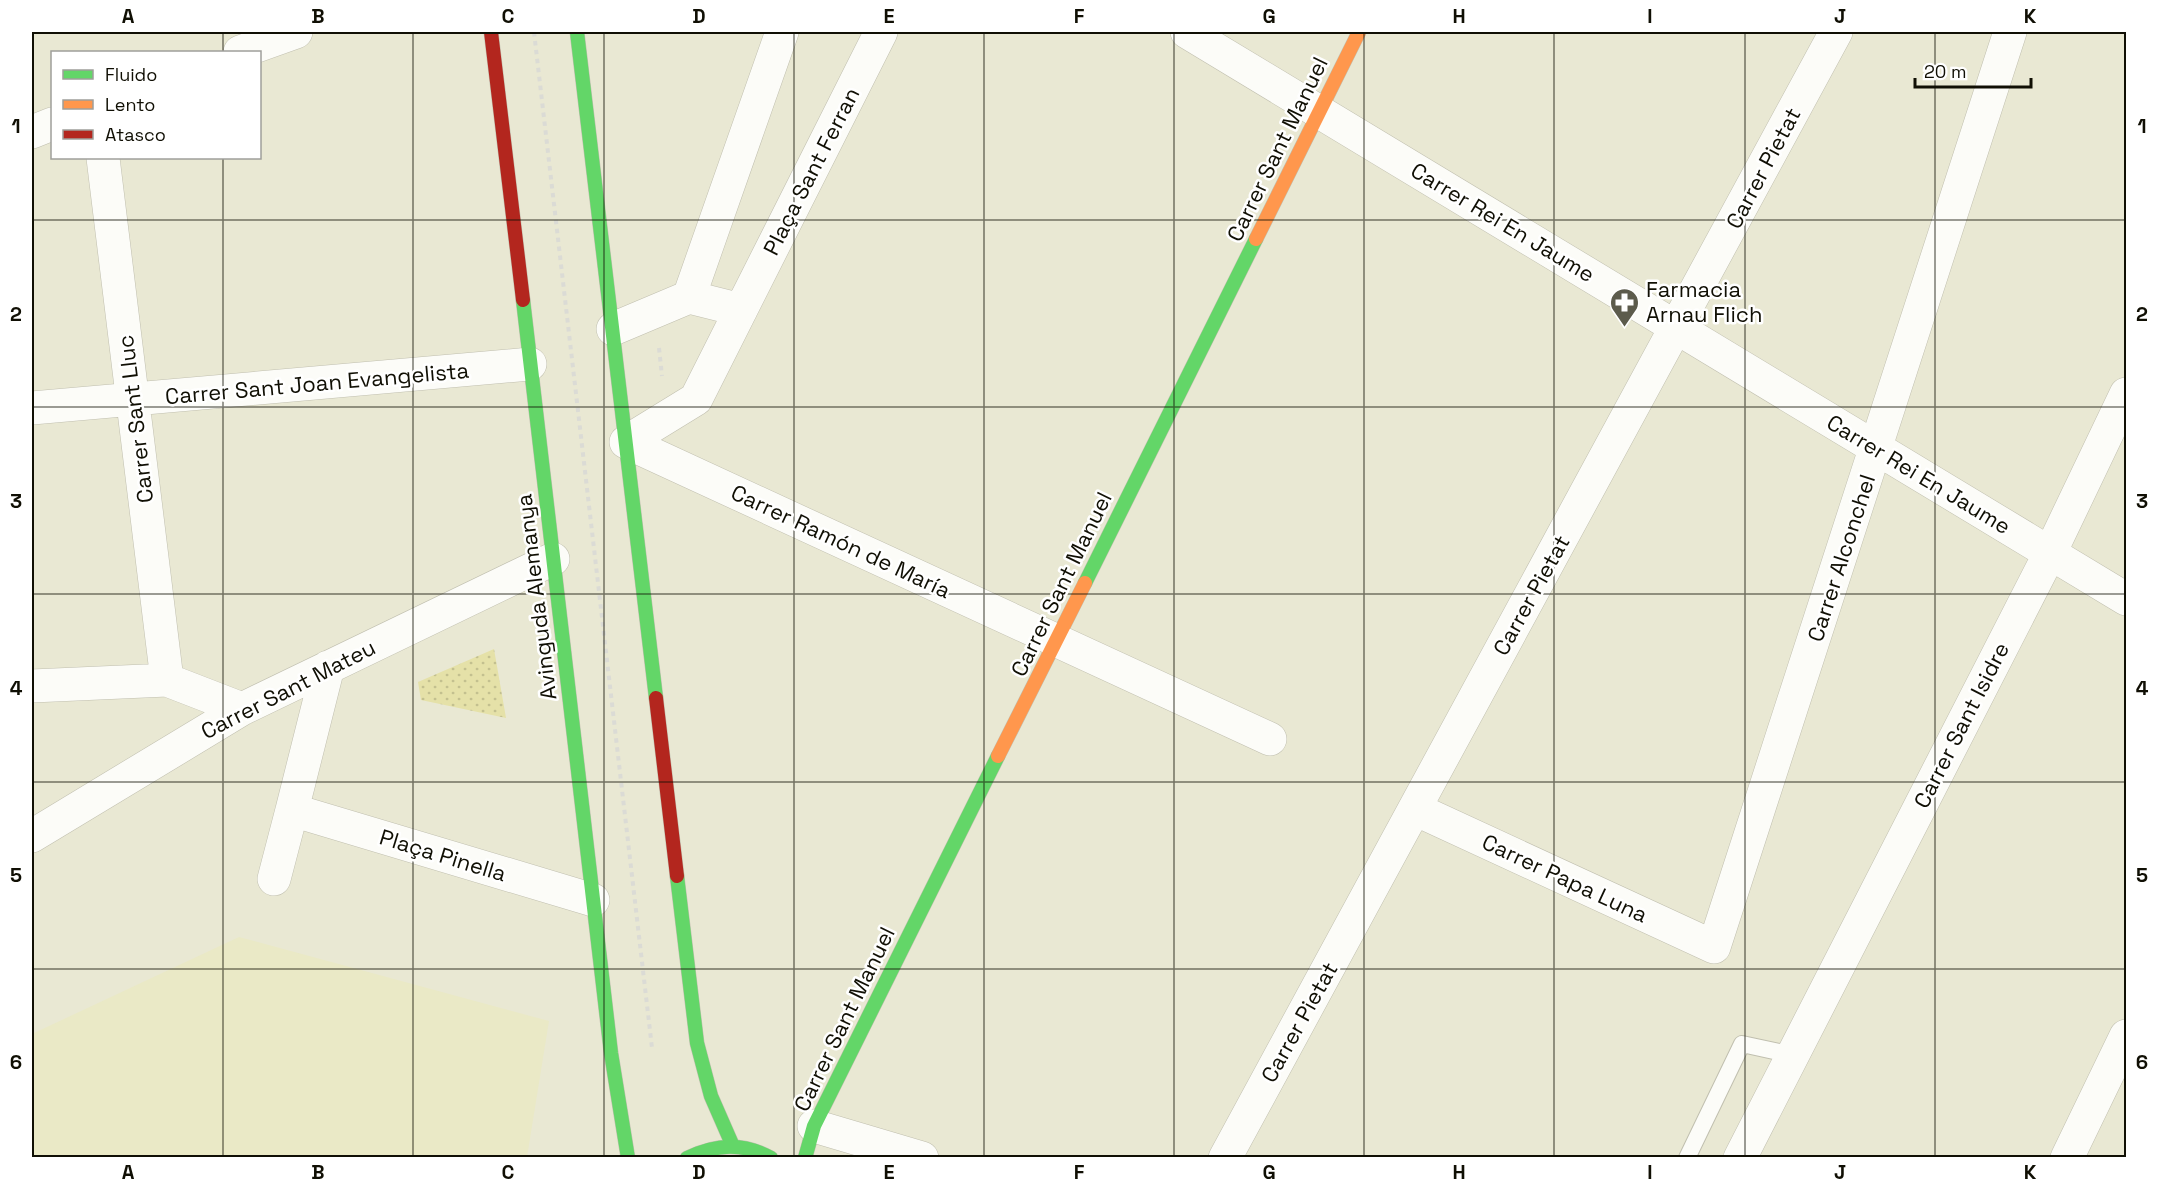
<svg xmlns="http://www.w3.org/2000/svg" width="2158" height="1189" viewBox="0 0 2158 1189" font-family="'Space Grotesk',sans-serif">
<defs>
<pattern id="park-dots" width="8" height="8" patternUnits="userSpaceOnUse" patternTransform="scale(1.5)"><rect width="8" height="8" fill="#e5e1a8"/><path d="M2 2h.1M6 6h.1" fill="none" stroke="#c3c08f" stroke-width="1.8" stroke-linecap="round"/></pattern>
</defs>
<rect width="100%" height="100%" fill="#e9e8d3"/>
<path fill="#eae9c6" d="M239 937 549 1021 527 1157H32V1034Z"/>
<path fill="url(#park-dots)" d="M494 649 506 718 421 700 418 682Z"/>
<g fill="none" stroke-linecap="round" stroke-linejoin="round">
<defs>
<path id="lane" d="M1687 1158 1742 1044 1793 1055"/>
<path id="street" d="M1187 32 2126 599
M240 52 296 32
M32 132 52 124
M103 158 167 680
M689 297 741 310
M613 329 689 297 782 32
M32 408 530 364
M626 442 1270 739
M626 442 696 399 881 32
M328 667 292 810 593 900
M32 686 167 680 242 709
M1415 809 1714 947 2010 32
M32 836 242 709 553 559
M274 879 292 810
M814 1126 922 1158
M1225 1158 1836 32
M1740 1158 2050 553 2126 394
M2067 1158 2126 1036"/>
<path id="fast" d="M577 32 656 698
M523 300 611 1053 628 1158
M1085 583 1256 239
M677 876 697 1043 711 1096 732 1144
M687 1158C717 1144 742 1142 771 1158
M805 1158 814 1126 998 756"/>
<path id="slow" d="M1256 239 1359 32
M998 756 1085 583"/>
<path id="jam" d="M491 32 523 300
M656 698 677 876"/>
</defs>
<use href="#lane" stroke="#c0bfaf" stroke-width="18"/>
<use href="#street" stroke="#c0bfaf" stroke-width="34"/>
<use href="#fast" stroke="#c0bfaf" stroke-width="15"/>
<use href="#slow" stroke="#c0bfaf" stroke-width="15"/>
<use href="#jam" stroke="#c0bfaf" stroke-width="15"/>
<path stroke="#dbdbd5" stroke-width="4" stroke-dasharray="4.5 4.5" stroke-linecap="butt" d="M534 32 652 1048
M659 348 662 376"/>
<use href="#lane" stroke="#fcfcf8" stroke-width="16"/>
<use href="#street" stroke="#fcfcf8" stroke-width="33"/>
<use href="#fast" stroke="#63d668" stroke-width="14"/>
<use href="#slow" stroke="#ff974d" stroke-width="14"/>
<use href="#jam" stroke="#b3261e" stroke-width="14"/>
</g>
<path fill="none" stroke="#100f04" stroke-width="1.5" stroke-opacity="0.55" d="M223 32V52M413 32V1158M604 32V1158M794 32V1158M984 32V1158M1174 32V1158M1364 32V1158M1554 32V1158M1745 32V1158M1935 32V1158M223 158V1158M32 220H2126M32 407H2126M32 594H2126M32 782H2126M32 969H2126"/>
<defs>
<symbol id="pharmacy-pin" viewBox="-11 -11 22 30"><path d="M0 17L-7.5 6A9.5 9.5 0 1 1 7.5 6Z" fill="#5c5b4c" stroke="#fff"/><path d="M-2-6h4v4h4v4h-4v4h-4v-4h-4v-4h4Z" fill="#fff"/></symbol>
</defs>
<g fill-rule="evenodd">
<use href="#pharmacy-pin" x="1608" y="286" width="33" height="45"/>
</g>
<g text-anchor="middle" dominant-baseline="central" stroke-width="5" stroke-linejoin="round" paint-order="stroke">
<g font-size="22" fill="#100f04" stroke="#fff">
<text transform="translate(1277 149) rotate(-64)">Carrer Sant Manuel</text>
<text transform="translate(1763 168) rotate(-62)">Carrer Pietat</text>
<text transform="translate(811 171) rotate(-63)">Plaça Sant Ferran</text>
<text transform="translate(1503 222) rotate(31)">Carrer Rei En Jaume</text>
<text transform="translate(317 383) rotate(-5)">Carrer Sant Joan Evangelista</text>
<text transform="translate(135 419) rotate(-97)">Carrer Sant Lluc</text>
<text transform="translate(1919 474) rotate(31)">Carrer Rei En Jaume</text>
<text transform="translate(841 541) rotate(25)">Carrer Ramón de María</text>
<text transform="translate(1841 558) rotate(-72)">Carrer Alconchel</text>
<text transform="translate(1061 584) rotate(-64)">Carrer Sant Manuel</text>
<text transform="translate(1531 595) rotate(-61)">Carrer Pietat</text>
<text transform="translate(536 597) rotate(-97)">Avinguda Alemanya</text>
<text transform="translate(288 689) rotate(-27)">Carrer Sant Mateu</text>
<text transform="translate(1961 725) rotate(-63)">Carrer Sant Isidre</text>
<text transform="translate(443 855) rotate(17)">Plaça Pinella</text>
<text transform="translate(1565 878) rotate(25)">Carrer Papa Luna</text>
<text transform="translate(844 1019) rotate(-64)">Carrer Sant Manuel</text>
<text transform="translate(1299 1022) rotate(-61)">Carrer Pietat</text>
</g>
<g font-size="22" fill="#100f04" stroke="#fff" text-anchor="start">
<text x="1646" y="289">Farmacia<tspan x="1646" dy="25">Arnau Flich</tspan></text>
</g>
</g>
<rect width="2158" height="1189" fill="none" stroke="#ffffff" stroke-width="66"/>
<rect x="51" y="51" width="210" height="108" fill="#ffffff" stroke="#9f9f9b" stroke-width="1.5"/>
<rect x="63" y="70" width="30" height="9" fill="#63d668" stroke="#9f9f9b" stroke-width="1.5"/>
<text x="105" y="81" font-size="18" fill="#100f04">Fluido</text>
<rect x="63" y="100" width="30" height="9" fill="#ff974d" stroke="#9f9f9b" stroke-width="1.5"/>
<text x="105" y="111" font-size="18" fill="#100f04">Lento</text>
<rect x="63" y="130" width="30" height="9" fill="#b3261e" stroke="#9f9f9b" stroke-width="1.5"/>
<text x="105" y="141" font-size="18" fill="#100f04">Atasco</text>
<path d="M1915 78v9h116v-9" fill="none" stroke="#100f04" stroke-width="3"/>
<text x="1924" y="78" font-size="18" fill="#100f04" stroke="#ffffff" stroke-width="4.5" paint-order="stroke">20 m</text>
<rect x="33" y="33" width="2092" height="1123" fill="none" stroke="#100f04" stroke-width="2"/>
<g font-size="20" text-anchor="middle" font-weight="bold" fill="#100f04">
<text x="128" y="23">A</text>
<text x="318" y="23">B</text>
<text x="508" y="23">C</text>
<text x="699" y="23">D</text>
<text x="889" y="23">E</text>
<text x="1079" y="23">F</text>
<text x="1269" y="23">G</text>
<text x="1459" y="23">H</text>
<text x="1650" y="23">I</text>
<text x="1840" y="23">J</text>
<text x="2030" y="23">K</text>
<text x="16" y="133">1</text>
<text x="2142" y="133">1</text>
<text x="16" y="321">2</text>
<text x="2142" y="321">2</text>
<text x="16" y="508">3</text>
<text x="2142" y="508">3</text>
<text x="16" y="695">4</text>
<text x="2142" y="695">4</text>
<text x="16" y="882">5</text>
<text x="2142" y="882">5</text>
<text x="16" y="1069">6</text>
<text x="2142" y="1069">6</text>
<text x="128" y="1179">A</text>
<text x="318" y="1179">B</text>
<text x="508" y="1179">C</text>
<text x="699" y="1179">D</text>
<text x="889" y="1179">E</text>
<text x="1079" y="1179">F</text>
<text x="1269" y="1179">G</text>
<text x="1459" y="1179">H</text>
<text x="1650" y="1179">I</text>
<text x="1840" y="1179">J</text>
<text x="2030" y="1179">K</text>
</g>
</svg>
